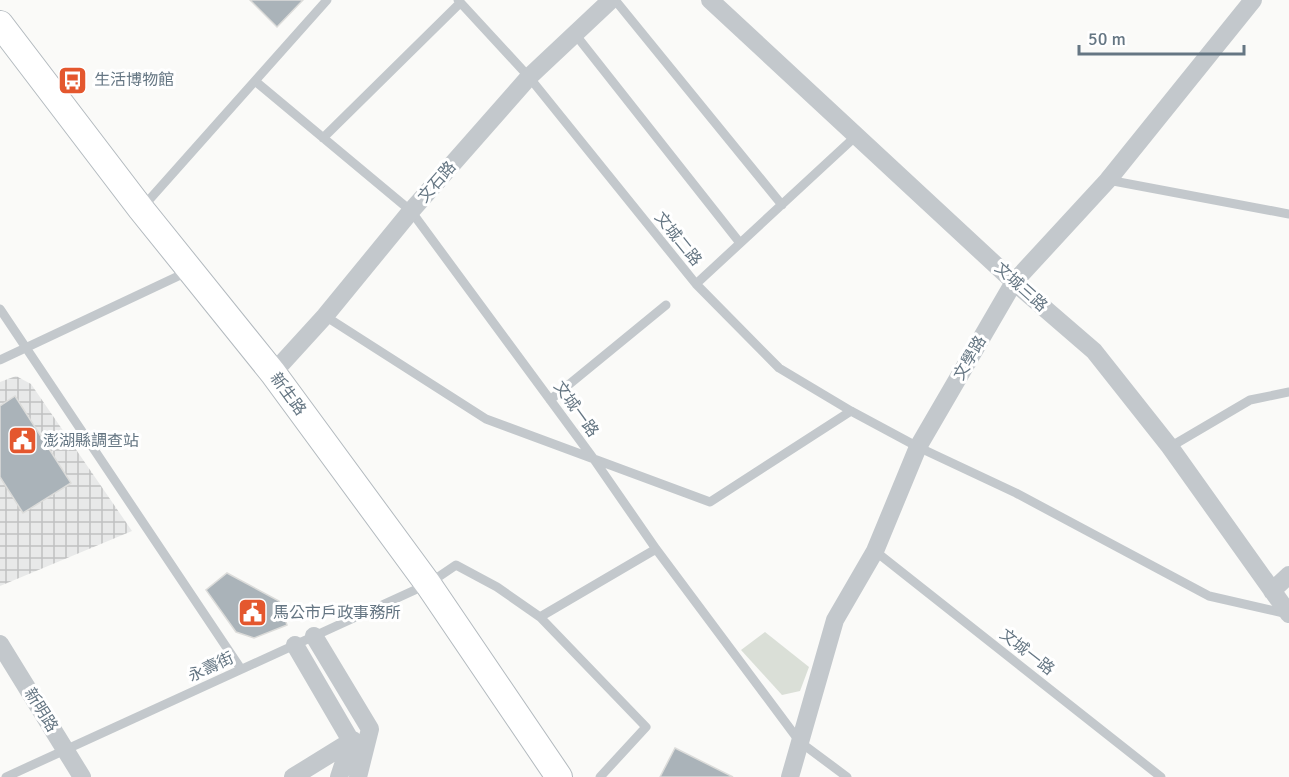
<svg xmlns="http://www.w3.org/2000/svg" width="1289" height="777" viewBox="0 0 1289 777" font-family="Signika,'Noto Sans TC',sans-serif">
<defs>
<pattern id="industrial-grid" width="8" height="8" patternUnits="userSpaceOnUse" patternTransform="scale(1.5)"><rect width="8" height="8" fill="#e8e9e9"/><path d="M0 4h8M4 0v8" fill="none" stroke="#c0c1c2"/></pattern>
</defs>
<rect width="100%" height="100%" fill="#fafaf8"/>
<path fill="url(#industrial-grid)" d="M16 376 31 384 132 531 0 586V382Z"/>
<path fill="#dadfd7" d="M765 632 809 667 800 691 782 695 741 650Z"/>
<path fill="#aab3b9" stroke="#dcdcda" stroke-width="1.5" d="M250 0H303L277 27Z
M15 396 71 483 23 513 0 477V406Z
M227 573 279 601 287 625 254 638 236 632 206 590Z
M675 748 733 777H660Z"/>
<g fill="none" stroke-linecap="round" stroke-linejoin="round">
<defs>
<path id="secondary" d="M0 24 141 209 273 373 428 584 559 777"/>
</defs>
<use href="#secondary" stroke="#b3babf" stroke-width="28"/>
<path stroke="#c3c8cc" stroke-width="9" d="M458 0 529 77 696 284 779 368 851 411 918 447 1016 493 1209 596 1288 614
M615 0 782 205
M575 34 740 243
M255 81 411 211 593 458 656 549 800 742 847 777
M323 138 460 3
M1108 180 1289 214
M141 209 327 0
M696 284 856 136
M0 309 241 669
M325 316 486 419 710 502 851 411
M0 360 189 271
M550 400 666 305
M1170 447 1250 400 1289 392
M875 551 1161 777
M540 617 656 549
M6 777 428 584 456 565 497 587 540 617 646 727 600 777"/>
<path stroke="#c3c8cc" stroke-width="18" d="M710 0 1014 282 1094 351 1170 447 1289 614
M273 373 325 316 411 211 529 77 611 0
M1272 591 1289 575
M314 636 370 729 358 777
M0 644 82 777
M295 645 351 741 339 777
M293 777 353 740
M790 777 835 620 875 551 918 447 1014 282 1108 180 1253 0"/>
<use href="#secondary" stroke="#fff" stroke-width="26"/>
</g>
<defs>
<symbol id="bus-square" viewBox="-11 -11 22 22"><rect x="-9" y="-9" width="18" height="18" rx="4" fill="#e4572e" stroke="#fff"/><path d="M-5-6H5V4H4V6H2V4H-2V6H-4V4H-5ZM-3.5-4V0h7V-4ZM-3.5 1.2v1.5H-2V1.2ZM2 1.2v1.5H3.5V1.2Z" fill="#fff"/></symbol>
<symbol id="civic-square" viewBox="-11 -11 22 22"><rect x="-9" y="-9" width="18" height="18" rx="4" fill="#e4572e" stroke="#fff"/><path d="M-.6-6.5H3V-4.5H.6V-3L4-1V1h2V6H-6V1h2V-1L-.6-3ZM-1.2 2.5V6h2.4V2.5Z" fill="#fff"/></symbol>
</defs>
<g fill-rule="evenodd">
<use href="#bus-square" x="56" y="64" width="33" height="33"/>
<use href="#civic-square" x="6" y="424" width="33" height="33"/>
<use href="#civic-square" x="236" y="596" width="33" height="33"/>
</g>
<g text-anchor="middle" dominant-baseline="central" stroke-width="6" stroke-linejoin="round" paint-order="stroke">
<g font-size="16" fill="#657683" stroke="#fff" text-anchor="start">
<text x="94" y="80">生活博物館</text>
<text x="43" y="441">澎湖縣調查站</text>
<text x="273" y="613">馬公市戶政事務所</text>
</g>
<g font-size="16" fill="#657683" stroke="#fff">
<text transform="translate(437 182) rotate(-49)">文石路</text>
<text transform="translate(678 239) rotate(51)">文城二路</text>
<text transform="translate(1021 287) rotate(42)">文城三路</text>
<text transform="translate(970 358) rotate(-60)">文學路</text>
<text transform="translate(288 394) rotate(54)">新生路</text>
<text transform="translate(576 409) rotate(54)">文城一路</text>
<text transform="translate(1027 652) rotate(38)">文城一路</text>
<text transform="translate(211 667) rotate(-25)">永壽街</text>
<text transform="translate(41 710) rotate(58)">新明路</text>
</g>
</g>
<path d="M1079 45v9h165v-9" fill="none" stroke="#657683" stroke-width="3"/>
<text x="1088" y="45" font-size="18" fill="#657683" stroke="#ffffff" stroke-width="4.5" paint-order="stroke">50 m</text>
</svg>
